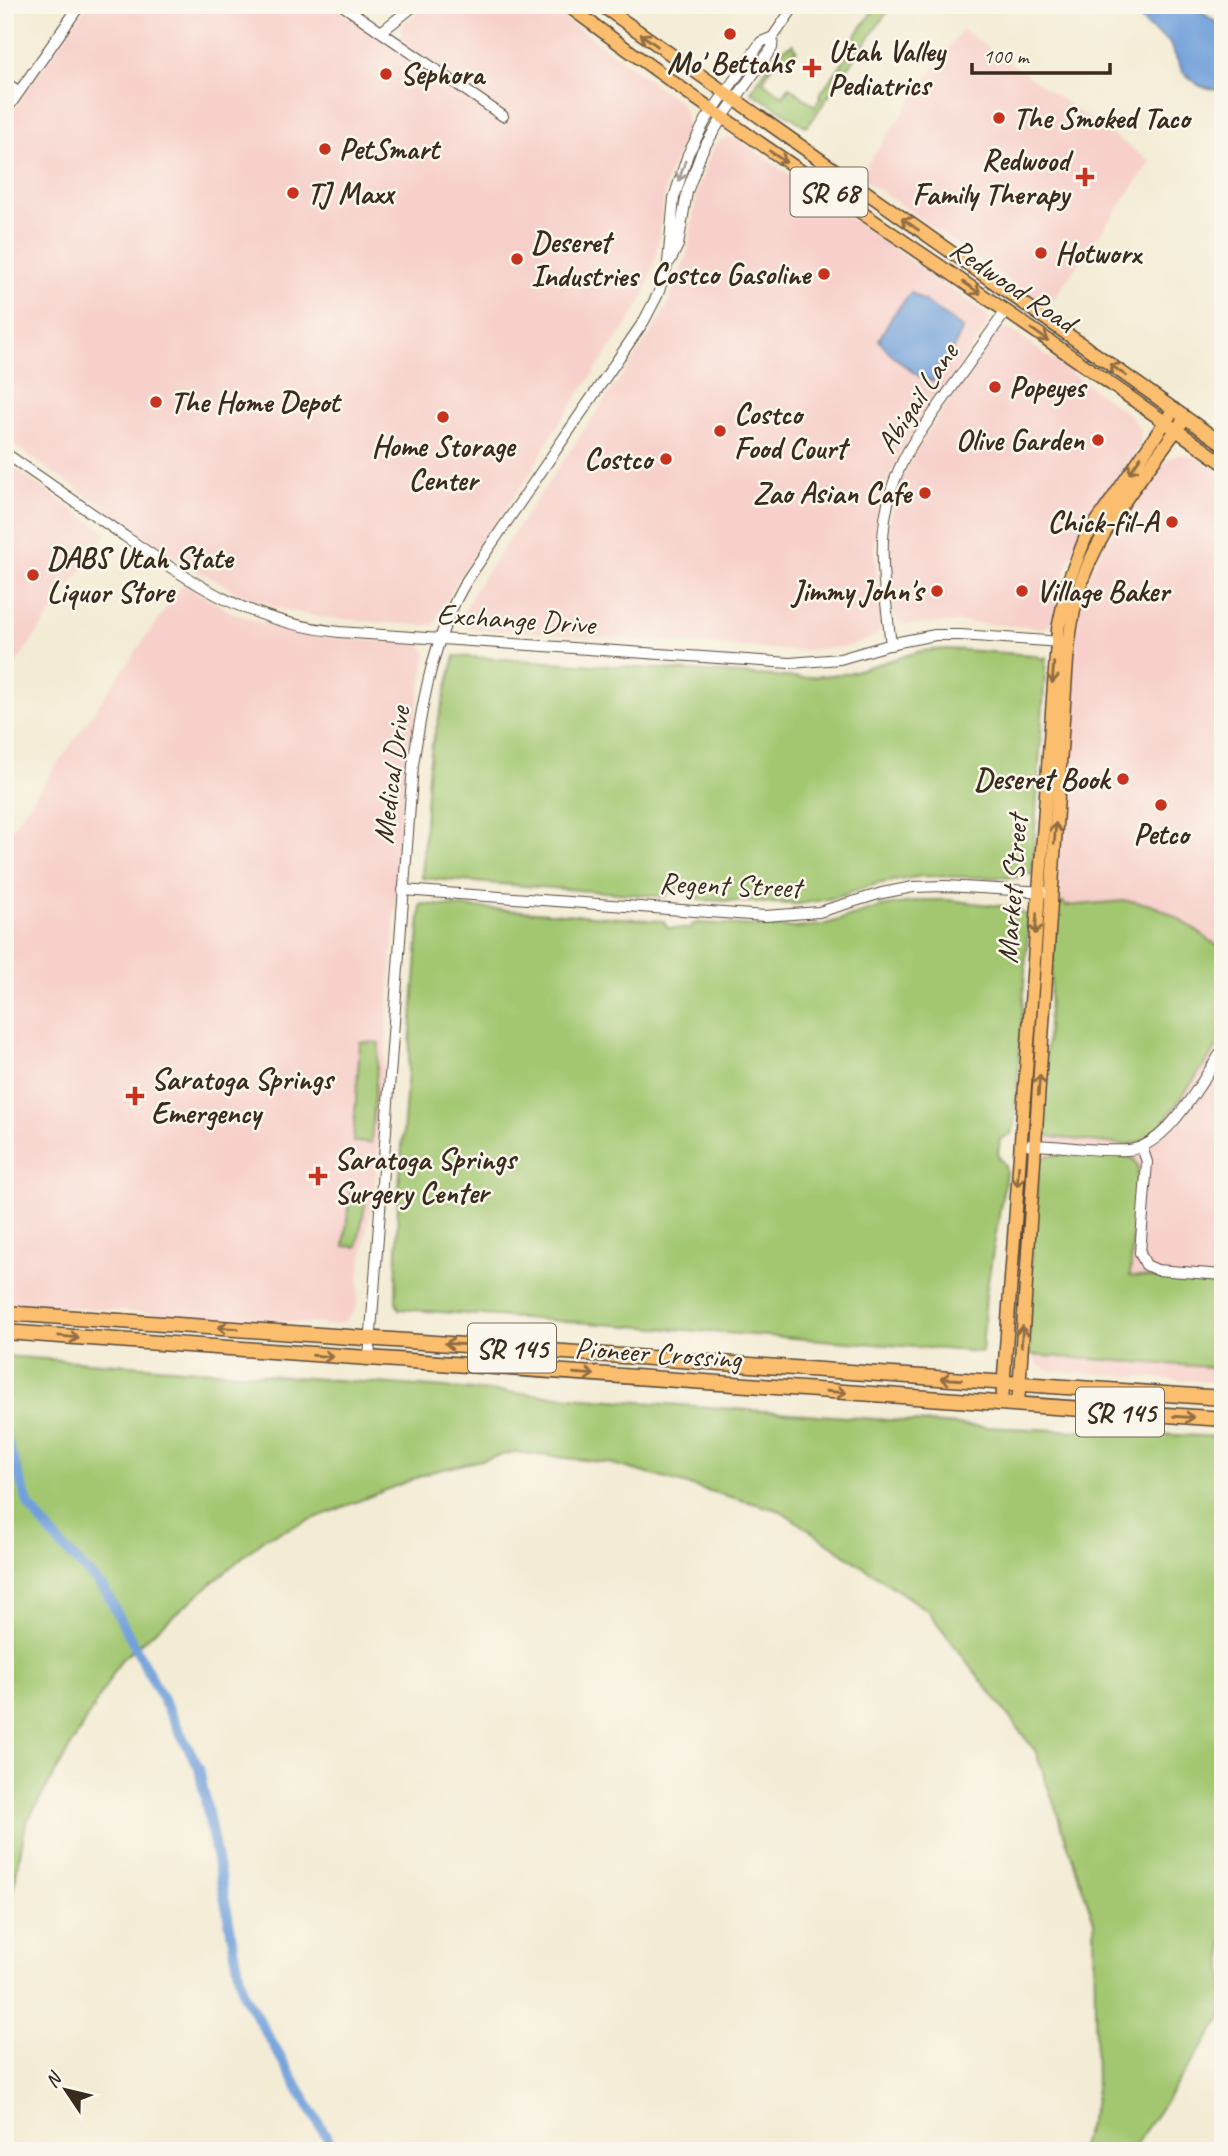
<svg xmlns="http://www.w3.org/2000/svg" width="1228" height="2156" viewBox="0 0 1228 2156" font-family="Caveat,sans-serif">
<rect width="100%" height="100%" fill="#fbf7ec"/>
<filter id="ink" filterUnits="userSpaceOnUse"><feTurbulence type="fractalNoise" baseFrequency=".0143" numOctaves="2"/><feDisplacementMap in="SourceGraphic" scale="14" xChannelSelector="R" yChannelSelector="G"/><feConvolveMatrix kernelMatrix="1 2 1 2 8 2 1 2 1" color-interpolation-filters="sRGB"/></filter>
<filter id="wash" filterUnits="userSpaceOnUse"><feTurbulence type="fractalNoise" baseFrequency=".00686" numOctaves="4" result="noise"/><feDisplacementMap in="SourceGraphic" scale="28" xChannelSelector="R" yChannelSelector="G"/><feGaussianBlur stdDeviation="1.57" result="paint"/><feColorMatrix in="noise" values="0 0 0 0 0 0 0 0 0 0 0 0 0 0 0 0 0 1.4 0 .05"/><feComposite in="paint" operator="in"/></filter>
<g filter="url(#wash)">
<rect width="100%" height="100%" fill="#f3ecd5"/>
<path fill="#f7d0cb" d="M87 5H331L393 48 402 37 401 29 404 24 429 5H546L678 101 685 110 687 127 666 182 656 257 644 296 629 322 551 435 531 472 460 576 434 624 425 626 319 617 281 609 249 598 190 567 5 439V122Z
M962 29 1151 162 1047 308 859 176Z
M729 137 738 139 983 311 988 317 987 326 904 446 883 492 876 521 874 546 881 624 880 631 874 637 849 646 796 651 470 628 465 624 462 615 475 589 652 332 668 305 687 255 697 193 705 168 715 145 721 140Z
M1003 330H1011L1132 417 1141 432 1140 446 1082 532 1066 569 1054 618 1050 624 1042 628 960 622 905 625 898 621 894 614 887 564 889 524 898 486 918 446 997 333Z
M1181 454 1199 458 1223 474V1383L1050 1371 1038 1365 1030 1353V1294L1073 659 1078 614 1085 586 1099 553 1164 463 1172 457Z
M5 462 107 533 11 671 5 666Z
M183 584 231 612 263 624 322 637 417 644 423 647 427 653 405 770 375 1191 361 1262 357 1307 346 1321 334 1325 5 1303V839Z"/>
<path fill="#a3c771" stroke="#6f7848" stroke-width="2" d="M877 5H892L807 127 751 92 777 52 793 44 797 50 784 61 772 65 763 82 783 96 789 87 815 106 821 97 819 95 847 57 843 54Z
M948 649 1034 655 1043 659 1046 657 1032 875 1027 874 1021 878 923 876 876 884 834 898 799 904 700 900 696 898 693 892 670 890 665 897 657 896 422 878 428 774 432 745 455 656 804 678 848 673 921 651Z
M923 900H947L1017 908 1023 914H1029L1014 1129 1010 1135 1000 1139 998 1155 1005 1166 1006 1173 986 1293 982 1352 399 1309 396 1302 398 1199 421 904 663 921 668 928 691 929 692 925 697 923 797 928 823 925 881 907Z
M1124 901C1162 900 1193 929 1223 950V1039L1158 1130 1144 1140 1126 1145 1053 1137 1046 1135 1041 1129 1056 908 1063 902 1066 906Z
M360 1042 379 1043 371 1143 353 1142Z
M1049 1155C1067 1156 1118 1152 1131 1158 1136 1160 1136 1162 1138 1167L1130 1276 1223 1282V1368L1030 1355 1029 1291 1039 1161Z
M350 1193 367 1195 357 1247 344 1246Z
M5 1356 984 1427 1223 1437V2017L1131 2151H1079L1096 2100 1094 1921 1036 1752 928 1611 781 1511 609 1463 515 1452 431 1472 265 1538 121 1660 26 1823 5 1930Z"/>
<path fill="#71a0da" stroke="#56657c" stroke-width="2" d="M1128 5H1192L1214 21 1223 24V91L1200 86 1183 72 1169 42 1148 27Z
M911 292 963 328 943 371 933 381C919 381 887 352 879 340L891 318Z"/>
<g fill="none" stroke-linecap="round" stroke-linejoin="round">
<path stroke="#71a0da" stroke-width="10" d="M5 1435 29 1506 58 1542 105 1590 199 1768 243 1993 335 2151"/>
</g>
</g>
<g filter="url(#ink)">
<g fill="none" stroke-linecap="round" stroke-linejoin="round">
<defs>
<path id="minor" d="M342 5 503 116
M381 32 415 5
M5 82 19 92
M5 112 80 5
M670 261 678 245 687 192 702 151 722 118 772 48 773 37 795 5
M5 453C45 481 84 508 123 535 197 586 248 622 339 632L790 663 840 659 899 642 935 635H960L1061 642
M891 645C882 569 871 509 914 441L1006 311
M403 890 765 916 819 912 882 893 913 887 946 886 1045 892
M1030 1145C1062 1145 1095 1152 1128 1150 1168 1147 1201 1081 1223 1050
M1142 1147 1147 1162 1140 1253 1146 1265 1157 1270 1223 1275
M369 1359 413 765C422 703 434 634 467 580L644 321 658 294 668 263 674 198 688 154 706 120 761 42 773 37
M1219 2151 1223 2140"/>
<path id="major" d="M567 5C707 110 853 206 997 305 1073 357 1148 410 1223 463
M601 5 1223 444
M1002 1403 1058 629 1068 582 1085 539 1174 409
M1018 1405 1066 674C1068 643 1072 610 1082 580 1104 521 1149 468 1185 418"/>
<path id="highway" d="M5 1313 1223 1398
M5 1332 1223 1419"/>
</defs>
<use href="#minor" stroke="#574739" stroke-width="12"/>
<use href="#major" stroke="#574739" stroke-width="15"/>
<use href="#highway" stroke="#574739" stroke-width="17"/>
<use href="#minor" stroke="#fff" stroke-width="10"/>
<use href="#major" stroke="#fbbe6e" stroke-width="12"/>
<use href="#highway" stroke="#fbbe6e" stroke-width="14"/>
</g>
<defs><path id="oneway-shaft" d="M-6 0H5M1.5-3L5.5 0L1.5 3" fill="none" stroke-width="1.6" stroke-linecap="round" stroke-linejoin="round" transform="scale(1.75)"/></defs>
<g stroke="#916d42">
<use href="#oneway-shaft" transform="translate(649 40) rotate(-144)"/>
<use href="#oneway-shaft" transform="translate(778 157) rotate(35)"/>
<use href="#oneway-shaft" transform="translate(910 224) rotate(-145)"/>
<use href="#oneway-shaft" transform="translate(972 288) rotate(34)"/>
<use href="#oneway-shaft" transform="translate(1040 335) rotate(35)"/>
<use href="#oneway-shaft" transform="translate(1118 370) rotate(-145)"/>
<use href="#oneway-shaft" transform="translate(1135 465) rotate(125)"/>
<use href="#oneway-shaft" transform="translate(1053 673) rotate(94)"/>
<use href="#oneway-shaft" transform="translate(1055 833) rotate(-86)"/>
<use href="#oneway-shaft" transform="translate(1036 924) rotate(94)"/>
<use href="#oneway-shaft" transform="translate(1039 1085) rotate(-86)"/>
<use href="#oneway-shaft" transform="translate(1018 1176) rotate(94)"/>
<use href="#oneway-shaft" transform="translate(228 1328) rotate(-176)"/>
<use href="#oneway-shaft" transform="translate(1022 1336) rotate(-86)"/>
<use href="#oneway-shaft" transform="translate(69 1337) rotate(6)"/>
<use href="#oneway-shaft" transform="translate(455 1344) rotate(-176)"/>
<use href="#oneway-shaft" transform="translate(323 1356) rotate(4)"/>
<use href="#oneway-shaft" transform="translate(584 1374) rotate(4)"/>
<use href="#oneway-shaft" transform="translate(951 1379) rotate(-176)"/>
<use href="#oneway-shaft" transform="translate(836 1392) rotate(4)"/>
<use href="#oneway-shaft" transform="translate(1184 1417) rotate(4)"/>
</g>
<use stroke="#a79f9a" href="#oneway-shaft" transform="translate(682 171) rotate(108)"/>
</g>
<g fill="#c8321e" stroke="#fbf7ec" stroke-width="2.5">
<circle cx="730" cy="34" r="7"/>
<path d="M808.5 57.5h7v7h7v7h-7v7h-7v-7h-7v-7h7z"/>
<circle cx="386" cy="74" r="7"/>
<circle cx="999" cy="118" r="7"/>
<circle cx="325" cy="149" r="7"/>
<path d="M1081.5 166.5h7v7h7v7h-7v7h-7v-7h-7v-7h7z"/>
<circle cx="293" cy="193" r="7"/>
<circle cx="1041" cy="253" r="7"/>
<circle cx="517" cy="259" r="7"/>
<circle cx="824" cy="274" r="7"/>
<circle cx="995" cy="387" r="7"/>
<circle cx="156" cy="402" r="7"/>
<circle cx="443" cy="417" r="7"/>
<circle cx="720" cy="431" r="7"/>
<circle cx="1098" cy="440" r="7"/>
<circle cx="666" cy="459" r="7"/>
<circle cx="925" cy="493" r="7"/>
<circle cx="1172" cy="522" r="7"/>
<circle cx="33" cy="575" r="7"/>
<circle cx="937" cy="591" r="7"/>
<circle cx="1022" cy="591" r="7"/>
<circle cx="1123" cy="779" r="7"/>
<circle cx="1161" cy="805" r="7"/>
<path d="M131.5 1085.5h7v7h7v7h-7v7h-7v-7h-7v-7h7z"/>
<path d="M314.5 1165.5h7v7h7v7h-7v7h-7v-7h-7v-7h7z"/>
</g>
<g text-anchor="middle" dominant-baseline="central" stroke-width="5" stroke-linejoin="round" paint-order="stroke">
<g fill="#fbf7ec" stroke="#75685c" stroke-width="2">
<rect x="790.5" y="167.5" width="77" height="49" rx="5"/>
<rect x="468" y="1323.5" width="88" height="49" rx="5"/>
<rect x="1076" y="1387.5" width="88" height="49" rx="5"/>
</g>
<g font-size="28" font-weight="bold" fill="#3b2a1e">
<text x="829" y="192">SR 68</text>
<text x="512" y="1348">SR 145</text>
<text x="1120" y="1412">SR 145</text>
</g>
<g font-size="30" font-weight="bold" fill="#3b2a1e" stroke="#fbf7ec" text-anchor="start">
<text x="828" y="51">Utah Valley<tspan x="828" dy="34">Pediatrics</tspan></text>
<text x="730" y="63" text-anchor="middle">Mo' Bettahs</text>
<text x="400" y="74">Sephora</text>
<text x="1013" y="118">The Smoked Taco</text>
<text x="339" y="149">PetSmart</text>
<text x="1069" y="160" text-anchor="end">Redwood<tspan x="1069" dy="34">Family Therapy</tspan></text>
<text x="307" y="193">TJ Maxx</text>
<text x="531" y="242">Deseret<tspan x="531" dy="34">Industries</tspan></text>
<text x="1055" y="253">Hotworx</text>
<text x="810" y="274" text-anchor="end">Costco Gasoline</text>
<text x="1009" y="387">Popeyes</text>
<text x="170" y="402">The Home Depot</text>
<text x="734" y="414">Costco<tspan x="734" dy="34">Food Court</tspan></text>
<text x="1084" y="440" text-anchor="end">Olive Garden</text>
<text x="443" y="446" text-anchor="middle">Home Storage<tspan x="443" dy="34">Center</tspan></text>
<text x="652" y="459" text-anchor="end">Costco</text>
<text x="911" y="493" text-anchor="end">Zao Asian Cafe</text>
<text x="1158" y="522" text-anchor="end">Chick-fil-A</text>
<text x="47" y="558">DABS Utah State<tspan x="47" dy="34">Liquor Store</tspan></text>
<text x="923" y="591" text-anchor="end">Jimmy John's</text>
<text x="1036" y="591">Village Baker</text>
<text x="1109" y="779" text-anchor="end">Deseret Book</text>
<text x="1161" y="834" text-anchor="middle">Petco</text>
<text x="151" y="1079">Saratoga Springs<tspan x="151" dy="34">Emergency</tspan></text>
<text x="334" y="1159">Saratoga Springs<tspan x="334" dy="34">Surgery Center</tspan></text>
</g>
<g font-size="30" fill="#3b2a1e" stroke="#fbf7ec">
<text transform="translate(1013 285) rotate(34)">Redwood Road</text>
<text transform="translate(917 398) rotate(-57)">Abigail Lane</text>
<text transform="translate(516 619) rotate(4)">Exchange Drive</text>
<text transform="translate(391 775) rotate(-83)">Medical Drive</text>
<text transform="translate(730 885) rotate(2)">Regent Street</text>
<text transform="translate(1012 889) rotate(-86)">Market Street</text>
<text transform="translate(658 1353) rotate(4)">Pioneer Crossing</text>
</g>
</g>
<rect width="1228" height="2156" fill="none" stroke="#fbf7ec" stroke-width="28"/>
<g transform="translate(66 2090) rotate(305)" stroke="#fbf7ec" stroke-width="5" paint-order="stroke">
<path d="M0-5L12 26L0 18L-12 26Z" fill="#3b2a1e"/>
<text y="-10" font-size="19" font-weight="bold" text-anchor="middle" fill="#3b2a1e">N</text>
</g>
<path d="M972 63v10h138v-10" fill="none" stroke="#3b2a1e" stroke-width="3.5"/>
<text x="983" y="63" font-size="21" fill="#3b2a1e" stroke="#fbf7ec" stroke-width="5" paint-order="stroke">100 m</text>
</svg>
